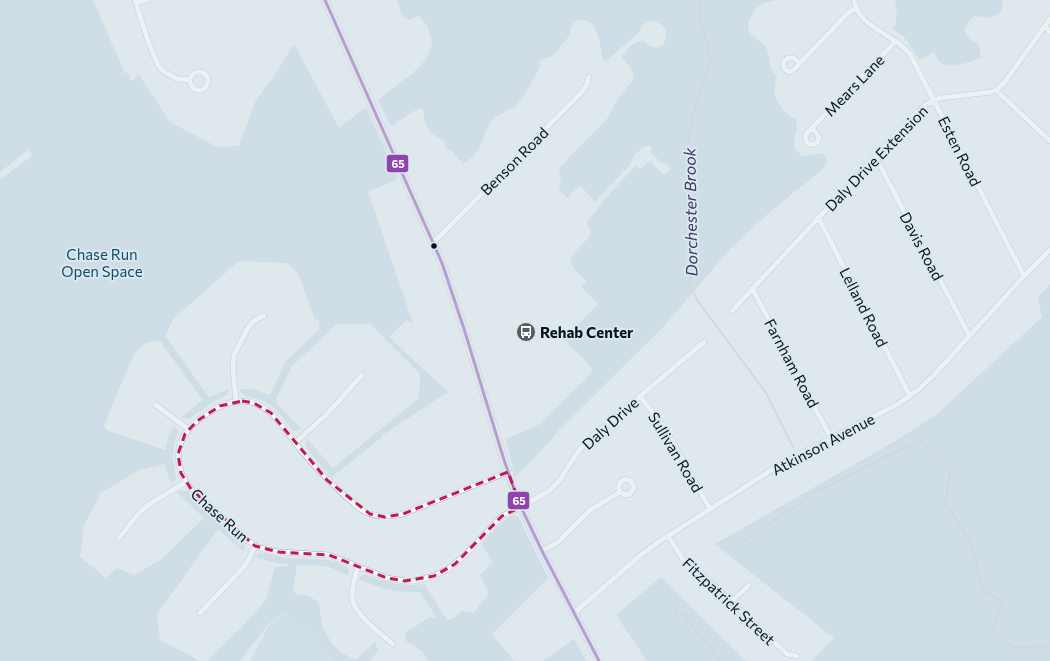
<svg xmlns="http://www.w3.org/2000/svg" width="1050" height="661" viewBox="0 0 1050 661" font-family="Commissioner,sans-serif">
<rect width="100%" height="100%" fill="#dfe8ec"/>
<path fill="#c2d7e3" d="M290 604 342 661H250L268 627Z"/>
<path fill="#bbd0dd" d="M0 0H93L125 74 128 72 131 81 139 75 170 122 217 147 239 146 255 102 278 70 294 44 339 128 366 107 398 179 368 192 413 323 406 320 389 337 448 392 381 436 382 437 332 477C327 472 307 451 306 445 306 442 306 441 307 439L333 468 418 399 421 375 370 324H337L292 366 275 401 301 429 297 431 293 430C282 417 278 408 261 400 254 397 242 397 240 389L255 390 270 395 286 361 319 330V319L315 320 299 275 288 263 239 261 173 319 165 336 209 397 229 389 227 395 213 402 190 418 187 419 181 417 203 400 160 341 147 342 134 354 104 425 106 430 165 450 170 433 174 426 177 429 178 432 174 444 173 457 176 479 174 481 171 483 169 477 165 464 139 470 101 493 84 525 80 557 106 578 117 568 134 575 162 559 204 518 177 492C181 490 184 490 188 492L242 542 244 545V552L218 529 157 614 160 640 200 661H0V180L33 155 28 150 0 172Z
M397 0H776L763 3 754 10 748 23 749 32 754 37 766 47 769 55 770 68 774 74 777 76C775 82 774 89 775 95 778 105 786 117 796 118L797 128 794 139 795 149 802 156C810 156 817 152 824 154L827 161 823 169 772 210 731 248 665 325 559 430 553 438 515 477 506 439 540 424 591 374 592 370C586 358 574 351 565 340V337L598 304 581 287 587 282C582 276 573 270 571 263 568 253 592 239 591 232 591 230 589 226 587 224L588 221 610 193 636 166 640 169 650 161 664 175 671 169 666 163 663 164 652 154 651 152 652 148 651 146H645L635 154 630 164 595 202 580 185 567 198 560 190 559 187 561 181 559 169 575 151 607 119 617 100 632 81 634 76 632 70 622 57C628 49 632 41 644 41 652 48 654 49 663 45 671 30 664 22 648 21L641 27 639 32 606 61H603C600 48 600 26 586 20 585 20 580 19 579 19L573 23 569 36 556 52 551 57 540 60V66L539 70 531 82 528 89 524 96 515 107 506 111 496 117 489 124 479 148 474 156 463 164 452 151 447 149 443 140C440 138 437 137 434 135 426 130 424 119 423 110L421 108 412 112 391 126 378 100 413 73 428 57 432 43 427 25 419 16 408 20 401 14Z
M895 0H1003L1002 1 1003 7C996 21 987 17 974 16L968 22 964 31 971 41 977 43 980 50 981 57C975 62 947 69 941 63 938 61 936 55 934 52L920 60 904 37 893 29C898 21 897 10 895 0Z
M1050 284V661H812L834 638 715 544 892 443 936 415 1042 317 1038 297Z
M514 515 519 518 548 578 492 634 514 661H428L423 652 406 641 405 633 430 617 437 618 420 592C397 593 380 589 359 579 360 576 362 575 366 575 385 582 403 587 424 584L447 620H451L462 611 473 613 489 594 480 575 493 562 481 544C491 534 501 520 514 515Z
M259 553C267 553 278 557 287 558 307 560 331 556 348 568L349 572 348 575 327 566 297 565 293 591 296 594 309 596 319 603 322 626 332 644 342 653 356 660 375 642 378 651 370 661H334L314 637 285 611H283L266 627 240 661H207L242 627 266 600 275 567 288 566V564L271 562 255 557Z
M661 577 746 661H647L616 615Z
M574 639 586 661H543Z"/>
<g fill="none" stroke-linecap="round" stroke-linejoin="round">
<path stroke="#c0bcd2" stroke-width="1.5" d="M699 0 700 17 711 61 704 80 693 116 688 143 687 225 690 283 697 300 766 393 793 447
M816 488 818 491 881 459 920 441 950 474 945 502 971 543 982 589 1003 602 993 627 1012 647 1050 648
M731 550 752 536 818 491
M677 606V609L675 611V614L678 615H684C694 627 700 639 713 650V653L719 661"/>
<defs>
<path id="minor" d="M135 0 149 44 158 65 164 72 178 79 190 80
M854 0C859 29 894 33 910 54L1024 276
M136 3 147 0
M1045 27 1050 32
M800 63 793 58H788L784 61 783 66C788 77 795 69 800 63L846 15 851 11 856 9
M190 81a9 9 0 1 1 18 0a9 9 0 1 1-18 0Z
M996 90 1050 141
M812 128 817 134 819 138 817 143C809 147 803 141 807 133L896 41
M875 156 969 335
M818 217 910 396
M434 242 581 93 586 86 589 77
M752 288 831 438
M732 311 914 115 927 104 940 98 991 92 996 90 1004 83 1050 19
M640 396 666 430 710 509
M236 401 233 367 234 355 249 326 255 320 264 316
M156 405 188 429
M295 443 328 413 362 375
M508 472 403 514C388 517 374 518 360 509 340 492 321 474 304 454 289 437 280 416 259 405 241 396 223 403 208 413 201 418 194 422 189 429 173 447 176 471 191 489L245 538 255 546 267 550 279 552 329 555 387 578 405 581H415L434 576 448 569 464 556 502 516 521 507 549 491 560 480 575 456 586 442 704 342
M668 536 682 558 689 566 706 578 787 654 797 656
M119 538 139 513 151 503 186 482
M542 551 557 543 589 511 620 492 626 495 630 494 634 488C632 474 614 479 620 492
M358 566C356 575 352 586 352 596 352 613 381 634 393 644
M731 602 749 585
M200 613 243 568 248 561 255 546
M574 613 642 554 657 543 781 464 898 404 918 390 934 375 1024 276 1050 250"/>
<path id="secondary" d="M325 0 442 263 465 332 504 460 521 507 542 551 599 661"/>
</defs>
<use href="#minor" stroke="#a6adb1" stroke-width="6"/>
<use href="#secondary" stroke="#a6adb1" stroke-width="8"/>
<use href="#minor" stroke="#fafcfc" stroke-width="5"/>
<use href="#secondary" stroke="#fafcfc" stroke-width="7"/>
<defs>
<path id="bus-1" d="M325 0 442 263 465 332 504 460 521 507 542 551 599 661"/>
</defs>
<use href="#bus-1" stroke="#d9e9f2" stroke-width="6"/>
<use href="#bus-1" stroke="#8e44ad" stroke-width="3"/>
</g>
<path d="M0 0H1050V661H0ZM242 401 254 403 271 413 327 480 370 514 385 517 403 514 508 472 521 507 502 516 455 564 434 576 405 581 387 578 329 555 279 552 255 546 191 489 181 473 178 454 185 434 197 421 220 406Z" fill="#dfe8ec" fill-opacity=".55" fill-rule="evenodd"/>
<path fill="none" stroke="#c2185b" stroke-width="3" stroke-dasharray="8 5" stroke-linejoin="round" d="M242 401 254 403 271 413 327 480 370 514 385 517 403 514 508 472 521 507 502 516 455 564 434 576 405 581 387 578 329 555 279 552 255 546 191 489 181 473 178 454 185 434 197 421 220 406Z"/>
<defs>
<symbol id="bus-disc" viewBox="-11 -11 22 22"><circle r="9.5" fill="#565d60" stroke="#d9e9f2"/><path d="M-5-6H5V4H4V6H2V4H-2V6H-4V4H-5ZM-3.5-4V0h7V-4ZM-3.5 1.2v1.5H-2V1.2ZM2 1.2v1.5H3.5V1.2Z" fill="#fff"/></symbol>
</defs>
<g fill-rule="evenodd">
<use href="#bus-disc" x="515" y="321" width="22" height="22"/>
</g>
<circle fill="#0c1215" stroke="#d9e9f2" stroke-width="1.5" cx="434" cy="246" r="3.5"/>
<g text-anchor="middle" dominant-baseline="central" stroke-width="4" stroke-linejoin="round" paint-order="stroke">
<g font-size="15" fill="#0c1215" stroke="#d9e9f2">
<text transform="translate(854 85) rotate(-46)">Mears Lane</text>
<text transform="translate(960 151) rotate(63)">Esten Road</text>
<text transform="translate(876 158) rotate(-46)">Daly Drive Extension</text>
<text transform="translate(514 161) rotate(-45)">Benson Road</text>
<text transform="translate(922 246) rotate(62)">Davis Road</text>
<text transform="translate(864 307) rotate(63)">Lelland Road</text>
<text transform="translate(792 363) rotate(62)">Farnham Road</text>
<text transform="translate(610 423) rotate(-42)">Daly Drive</text>
<text transform="translate(823 444) rotate(-28)">Atkinson Avenue</text>
<text transform="translate(676 452) rotate(59)">Sullivan Road</text>
<text transform="translate(220 515) rotate(42)">Chase Run</text>
<text transform="translate(729 601) rotate(43)">Fitzpatrick Street</text>
</g>
<g font-size="15" fill="#134c68" stroke="#d9e9f2">
<text x="102" y="254">Chase Run<tspan x="102" dy="17">Open Space</tspan></text>
</g>
<g font-size="15" font-weight="bold" fill="#0c1215" stroke="#d9e9f2" text-anchor="start">
<text x="540" y="332">Rehab Center</text>
</g>
<g font-size="16" font-style="italic" fill="#44355f" stroke="#d9e9f2">
<text transform="translate(690 212) rotate(-91)">Dorchester Brook</text>
</g>
</g>
<g stroke="#d9e9f2" stroke-width="1.5">
<rect x="386" y="154" width="23" height="19" rx="4" fill="#8e44ad"/>
<rect x="507" y="491" width="23" height="19" rx="4" fill="#8e44ad"/>
</g>
<g font-size="11" text-anchor="middle" font-weight="bold" fill="#fff">
<text x="398" y="168">65</text>
<text x="519" y="505">65</text>
</g>
</svg>
